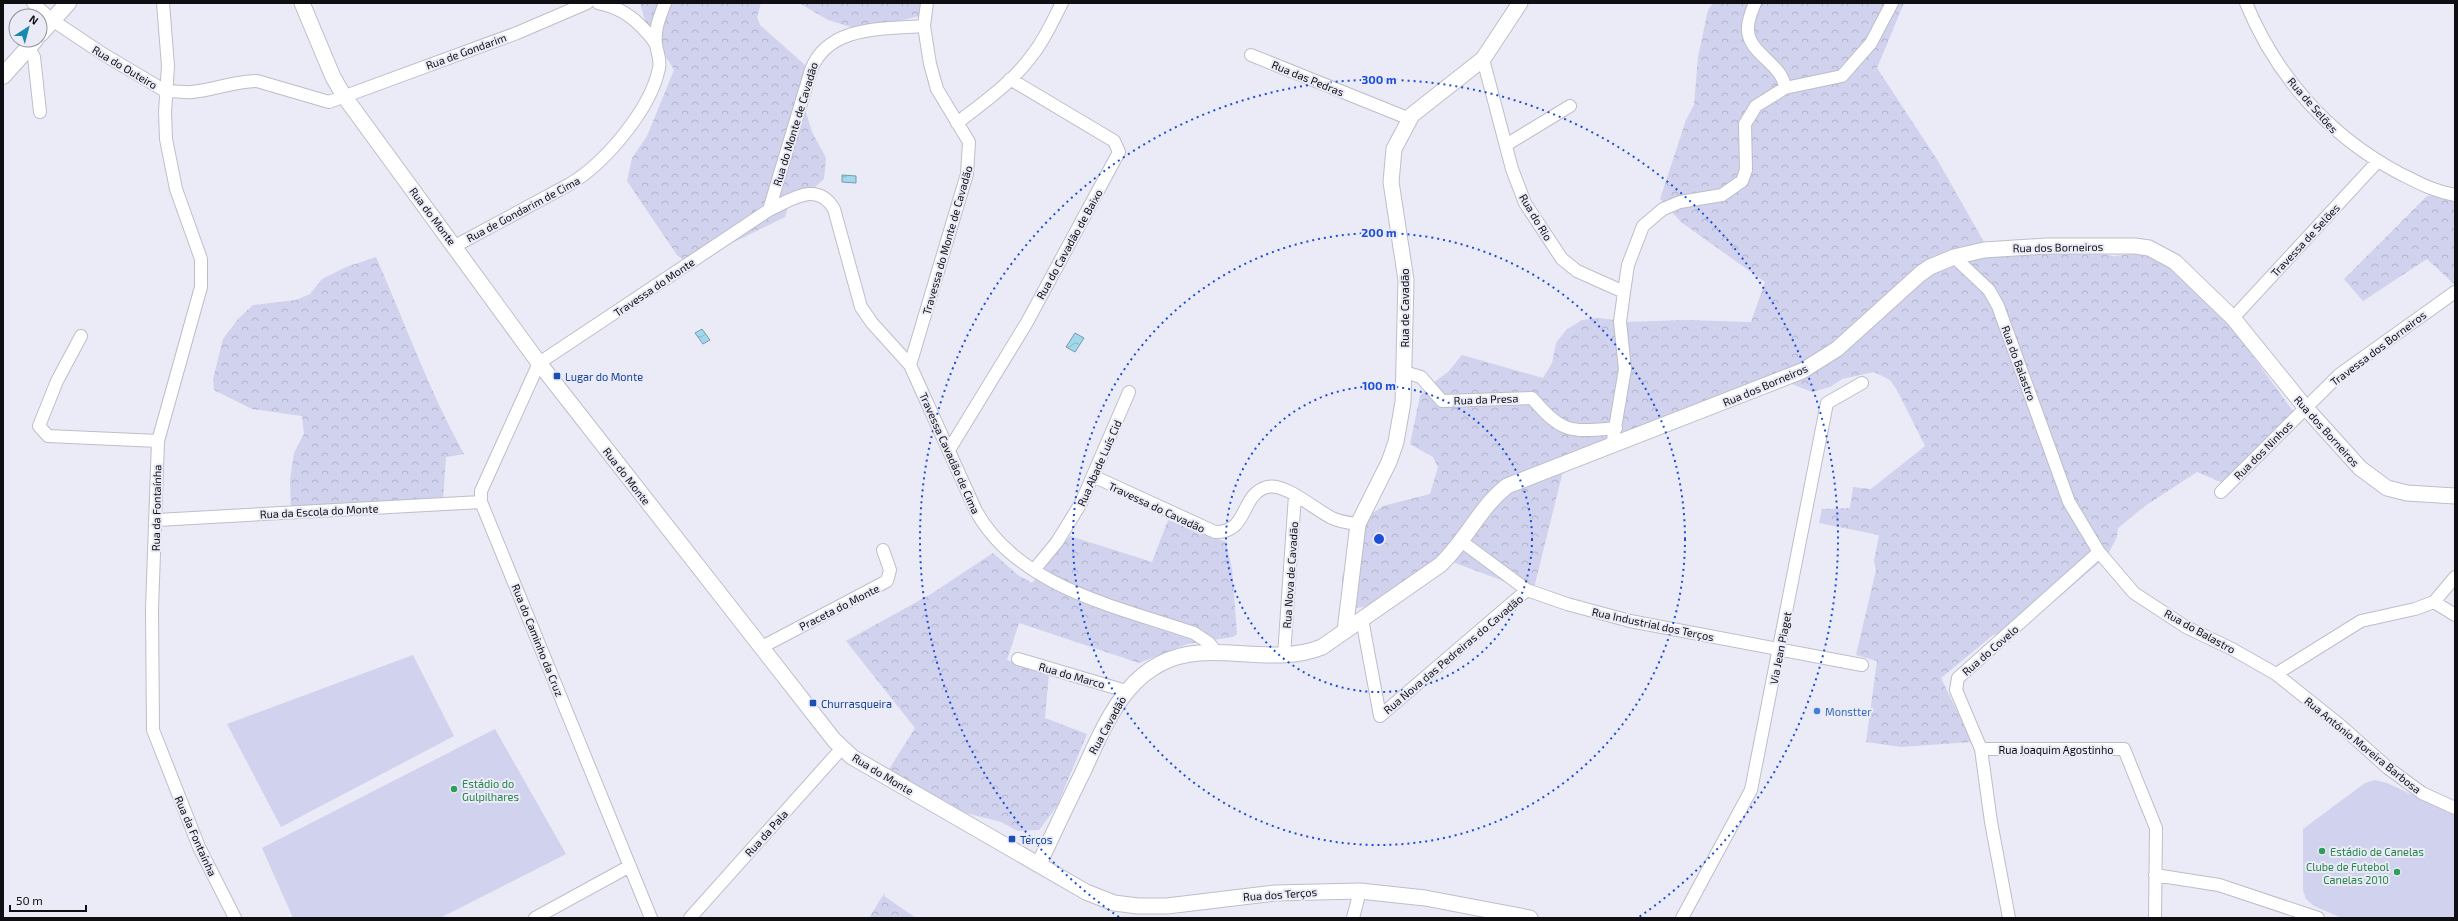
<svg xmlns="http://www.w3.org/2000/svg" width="2458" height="921" viewBox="0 0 2458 921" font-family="'Exo 2',sans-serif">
<defs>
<pattern id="forest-crowns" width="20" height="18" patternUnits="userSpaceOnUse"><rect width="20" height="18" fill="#d0d2ee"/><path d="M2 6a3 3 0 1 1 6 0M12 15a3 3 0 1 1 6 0" fill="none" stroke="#b1b3cb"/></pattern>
<pattern id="water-waves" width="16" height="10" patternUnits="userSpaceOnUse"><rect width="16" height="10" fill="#a2d8ec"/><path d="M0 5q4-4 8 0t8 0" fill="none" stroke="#8ab8ca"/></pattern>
</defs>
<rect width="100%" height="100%" fill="#eaebf6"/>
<path fill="url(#forest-crowns)" d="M640 3H761L757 17 760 25 805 65 804 106 812 132 826 158 824 179 812 190 791 197 785 217 689 264 677 255 627 181 632 158 647 136 674 70 663 51 650 38Z
M799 3H919L932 13 861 30 828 20Z
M1713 3H1904L1877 68 1938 161 1989 251 2087 252 2114 256 2142 253 2173 269 2215 304 2293 411 2223 483 2197 472 2145 506 2118 528 2117 537 2107 556 2044 610 2012 632 1993 635 1941 678 1972 742 1901 747 1866 742 1877 661 1856 655 1876 570 1874 561 1879 535 1819 523 1822 509 1850 508 1853 487 1871 489 1925 446 1897 390 1890 380 1874 372 1842 379 1830 387 1812 392 1775 377 1566 459 1533 592 1450 561 1373 606 1354 608 1342 600V577L1363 520 1383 506 1430 494 1438 467 1433 457 1410 444 1420 396 1430 385 1448 372 1462 355 1543 378 1552 363 1556 343 1566 330 1582 320 1600 318 1628 322 1685 320 1751 322 1765 282 1681 222 1660 199 1686 120 1694 105 1698 57 1708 10Z
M2451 193 2455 194V285L2427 259 2363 301 2344 279 2427 196Z
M376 257C405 323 429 391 464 454L446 457 443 500 291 509 290 480 294 453 304 434 302 416 252 409 214 390 213 379 223 339 238 319 253 305 296 300 310 294 322 279 346 267Z
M1168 520 1226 542 1232 569 1237 634 1233 637 1187 644 1139 663 1019 623 1007 660 1049 673 1045 718 1087 734 1057 806 1039 830 1018 831 1001 822 966 813 928 796 888 771 915 728 846 641 931 594 993 553 1018 575 1032 583 1070 536 1152 562Z
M885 892 884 896 916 918H869Z"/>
<path fill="#d0d2ee" d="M413 655 454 736 281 827 227 724Z
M495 729 566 854 440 918H293L262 848Z
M2375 780 2387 783 2455 815V918H2342L2314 906 2306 899 2303 890V829L2365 783Z"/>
<path fill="url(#water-waves)" stroke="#769cab" d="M842 175 856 176V183L842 182Z
M702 329 710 340 703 344 695 333Z
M1075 333 1084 338 1075 352 1066 347Z"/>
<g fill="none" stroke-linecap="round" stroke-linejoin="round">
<defs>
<path id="minor" d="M33 3 52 20 103 54 167 92C177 90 183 93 192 92 214 90 235 81 257 81L329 102 517 33 587 3
M163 3 168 66 165 112 166 139 176 189 201 259V287L158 441 152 609 153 730 199 847 235 918
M598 3C623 7 642 24 656 44
M1755 3C1752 10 1747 23 1748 31 1750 55 1783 64 1785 88
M2246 3C2276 76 2329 136 2399 173 2419 183 2433 191 2455 195
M29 48 34 57 40 112
M1251 55 1410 119
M1483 59 1512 169 1525 203 1562 259 1577 271 1624 292
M957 123C984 102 1013 82 1033 54 1045 39 1053 20 1062 3
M1506 145 1570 106
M769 210 811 70C828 25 884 29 924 26
M455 246 570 184C605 163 651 109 659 68 661 59 657 53 656 44 654 30 660 16 665 3
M1954 257 1989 290 1998 306 2069 502 2099 552 2134 593 2186 627 2232 649 2276 674 2341 726 2388 768 2422 793 2455 808
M2233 318 2378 161
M81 336 57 381 39 426 48 436 158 441
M910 365 967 174 969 142 937 89 930 64 924 26 927 3
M1404 372 1421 377 1442 401 1532 398C1563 434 1570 432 1616 428
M1612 446 1625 369 1620 322 1624 292 1628 265 1643 226 1663 209 1680 202 1722 195 1742 181 1746 170 1745 124 1756 106 1785 88 1842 76 1871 43 1892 3
M949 450 1026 324 1119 152 1114 141 1010 79
M1095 477 1215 532C1249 533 1240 494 1267 487 1285 482 1315 510 1332 518 1340 522 1350 523 1358 524
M2221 492 2339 375 2455 292
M157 520 481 502
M1461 541 1527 590 1567 604 1630 621 1862 665
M1034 570 1057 542 1081 503 1129 392
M2434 602 2455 615
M1362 619 1380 716 1527 590
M762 647 887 581 890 570 883 550
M1284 656 1295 495
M1018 659 1126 691
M2276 674 2361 621 2415 609 2434 602 2455 577
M1981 749H2124L2156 828 2155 918
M2155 875 2219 885 2318 918
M535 918 630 866
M651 918 481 502V491L539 363 769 210C791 200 817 180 834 209L861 307 872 323 910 365 976 511C1018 587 1118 607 1194 633L1209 643 1216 652
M690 918 842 748
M1353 918 1360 891
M1682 918 1751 790 1827 403 1862 383
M2009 918 1991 822 1981 749 1956 690 1958 678 2099 552"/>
<path id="tertiary" d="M302 3 333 77 344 96 539 363 834 740 852 757 1086 892 1114 903 1138 906H1167L1275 893 1360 891 1425 898 1530 918
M1345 631 1358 524 1389 462 1396 442 1403 402 1406 280 1391 182 1394 149 1412 115 1483 59 1520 3
M1039 864C1053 834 1067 804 1082 774 1107 720 1130 658 1199 653 1240 650 1282 663 1322 647L1440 565C1466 541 1479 508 1507 486L1802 371 1837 349 1920 274 1930 267 1954 257 1984 250 2047 246H2135L2149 248 2175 262 2233 318 2305 407 2360 468 2387 488 2407 493 2455 496"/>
<path id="secondary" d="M40 34 68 3
M3 76 35 40"/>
</defs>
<use href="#minor" stroke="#bdbec9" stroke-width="14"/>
<use href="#tertiary" stroke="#bdbec9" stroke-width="17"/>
<use href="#secondary" stroke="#bdbec9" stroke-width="18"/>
<use href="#minor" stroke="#fff" stroke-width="12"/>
<use href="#tertiary" stroke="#fff" stroke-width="15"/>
<use href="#secondary" stroke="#fff" stroke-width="16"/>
</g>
<g fill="none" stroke="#1d4ed8" stroke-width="2" stroke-dasharray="2 4">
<circle cx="1379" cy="539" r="153"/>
<circle cx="1379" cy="539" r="306"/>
<path d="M1119 917A459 459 0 1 1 1639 917"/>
</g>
<g fill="#1a4fb4" stroke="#eaebf6" stroke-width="1.5">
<rect x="553" y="372" width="8" height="8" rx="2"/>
<rect x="809" y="699" width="8" height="8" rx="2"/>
<rect x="1008" y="835" width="8" height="8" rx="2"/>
</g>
<circle fill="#3f7fe0" stroke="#eaebf6" stroke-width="1.5" cx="1817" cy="711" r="4"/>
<g fill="#2e9e5b" stroke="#eaebf6" stroke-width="1.5">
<circle cx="454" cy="789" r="4"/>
<circle cx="2322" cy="851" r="4"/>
<circle cx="2397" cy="872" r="4"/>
</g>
<g text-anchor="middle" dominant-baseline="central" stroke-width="4" stroke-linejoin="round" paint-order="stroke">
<g font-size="11" fill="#0f0f13" stroke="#eaebf6">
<text transform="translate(466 51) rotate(-20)">Rua de Gondarim</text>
<text transform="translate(125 67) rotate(31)">Rua do Outeiro</text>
<text transform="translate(1308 78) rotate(22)">Rua das Pedras</text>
<text transform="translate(2313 105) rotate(49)">Rua de Selões</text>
<text transform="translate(795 124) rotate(-73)">Rua do Monte de Cavadão</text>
<text transform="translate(523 209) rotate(-28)">Rua de Gondarim de Cima</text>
<text transform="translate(433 216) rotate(53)">Rua do Monte</text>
<text transform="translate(1536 217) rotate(59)">Rua do Rio</text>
<text transform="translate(947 240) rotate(-74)">Travessa do Monte de Cavadão</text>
<text transform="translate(2305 240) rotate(-47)">Travessa de Selões</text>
<text transform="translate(1069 244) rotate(-61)">Rua do Cavadão de Baixo</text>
<text transform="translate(2058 247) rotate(-1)">Rua dos Borneiros</text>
<text transform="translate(654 287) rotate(-34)">Travessa do Monte</text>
<text transform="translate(1404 308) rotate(-90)">Rua de Cavadão</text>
<text transform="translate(2378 348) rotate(-37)">Travessa dos Borneiros</text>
<text transform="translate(2019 363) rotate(70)">Rua do Balastro</text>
<text transform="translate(1765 385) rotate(-23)">Rua dos Borneiros</text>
<text transform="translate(1486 399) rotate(-2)">Rua da Presa</text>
<text transform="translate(2327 431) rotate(48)">Rua dos Borneiros</text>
<text transform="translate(2263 450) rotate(-45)">Rua dos Ninhos</text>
<text transform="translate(950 453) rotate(66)">Travessa Cavadão de Cima</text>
<text transform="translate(1099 463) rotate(-66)">Rua Abade Luís Cid</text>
<text transform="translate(627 476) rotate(52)">Rua do Monte</text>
<text transform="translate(1157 507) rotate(25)">Travessa do Cavadão</text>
<text transform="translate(156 508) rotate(-89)">Rua da Fontaínha</text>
<text transform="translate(319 511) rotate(-3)">Rua da Escola do Monte</text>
<text transform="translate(1290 575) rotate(-86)">Rua Nova de Cavadão</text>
<text transform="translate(839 607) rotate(-27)">Praceta do Monte</text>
<text transform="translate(1653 624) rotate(12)">Rua Industrial dos Terços</text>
<text transform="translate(2200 631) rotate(29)">Rua do Balastro</text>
<text transform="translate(538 640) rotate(68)">Rua do Caminho da Cruz</text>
<text transform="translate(1780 648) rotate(-79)">Via Jean Piaget</text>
<text transform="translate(1990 650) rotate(-41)">Rua do Covelo</text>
<text transform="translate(1453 654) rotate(-40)">Rua Nova das Pedreiras do Cavadão</text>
<text transform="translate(1072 675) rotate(16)">Rua do Marco</text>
<text transform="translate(1107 725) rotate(-61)">Rua Cavadão</text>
<text transform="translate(2363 745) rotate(39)">Rua António Moreira Barbosa</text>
<text x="2056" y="749">Rua Joaquim Agostinho</text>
<text transform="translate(883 774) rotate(31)">Rua do Monte</text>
<text transform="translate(766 833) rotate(-48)">Rua da Pala</text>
<text transform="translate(196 836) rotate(66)">Rua da Fontaínha</text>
<text transform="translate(1280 894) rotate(-4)">Rua dos Terços</text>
</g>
<g font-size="11" fill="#164399" stroke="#eaebf6" text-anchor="start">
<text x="565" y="376">Lugar do Monte</text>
<text x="821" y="703">Churrasqueira</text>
<text x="1020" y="839">Terços</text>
</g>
<g font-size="11" fill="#366cbe" stroke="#eaebf6" text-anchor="start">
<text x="1825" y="711">Monstter</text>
</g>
<g font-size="11" fill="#27864d" stroke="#eaebf6" text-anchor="start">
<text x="462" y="783">Estádio do<tspan x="462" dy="13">Gulpilhares</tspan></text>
<text x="2330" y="851">Estádio de Canelas</text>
<text x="2389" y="866" text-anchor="end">Clube de Futebol<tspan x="2389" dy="13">Canelas 2010</tspan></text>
</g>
</g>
<circle cx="1379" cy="539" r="6" fill="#1d4ed8" stroke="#eaebf6" stroke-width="2"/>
<g font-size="12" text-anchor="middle" font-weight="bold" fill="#1d4ed8" stroke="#eaebf6" stroke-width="4" stroke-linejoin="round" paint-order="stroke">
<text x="1379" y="84">300 m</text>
<text x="1379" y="237">200 m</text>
<text x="1379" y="390">100 m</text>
</g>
<rect width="2458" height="921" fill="none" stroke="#0f0f13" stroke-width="8"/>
<g transform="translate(28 28) rotate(36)"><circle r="19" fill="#eaebf6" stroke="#92939b"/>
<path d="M0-3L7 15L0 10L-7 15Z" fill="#1a89af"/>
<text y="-6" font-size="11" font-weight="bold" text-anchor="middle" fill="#0f0f13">N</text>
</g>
<path d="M10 905v6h76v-6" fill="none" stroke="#0f0f13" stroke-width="2"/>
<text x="16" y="905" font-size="12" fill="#0f0f13" stroke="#eaebf6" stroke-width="3" paint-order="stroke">50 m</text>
</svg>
